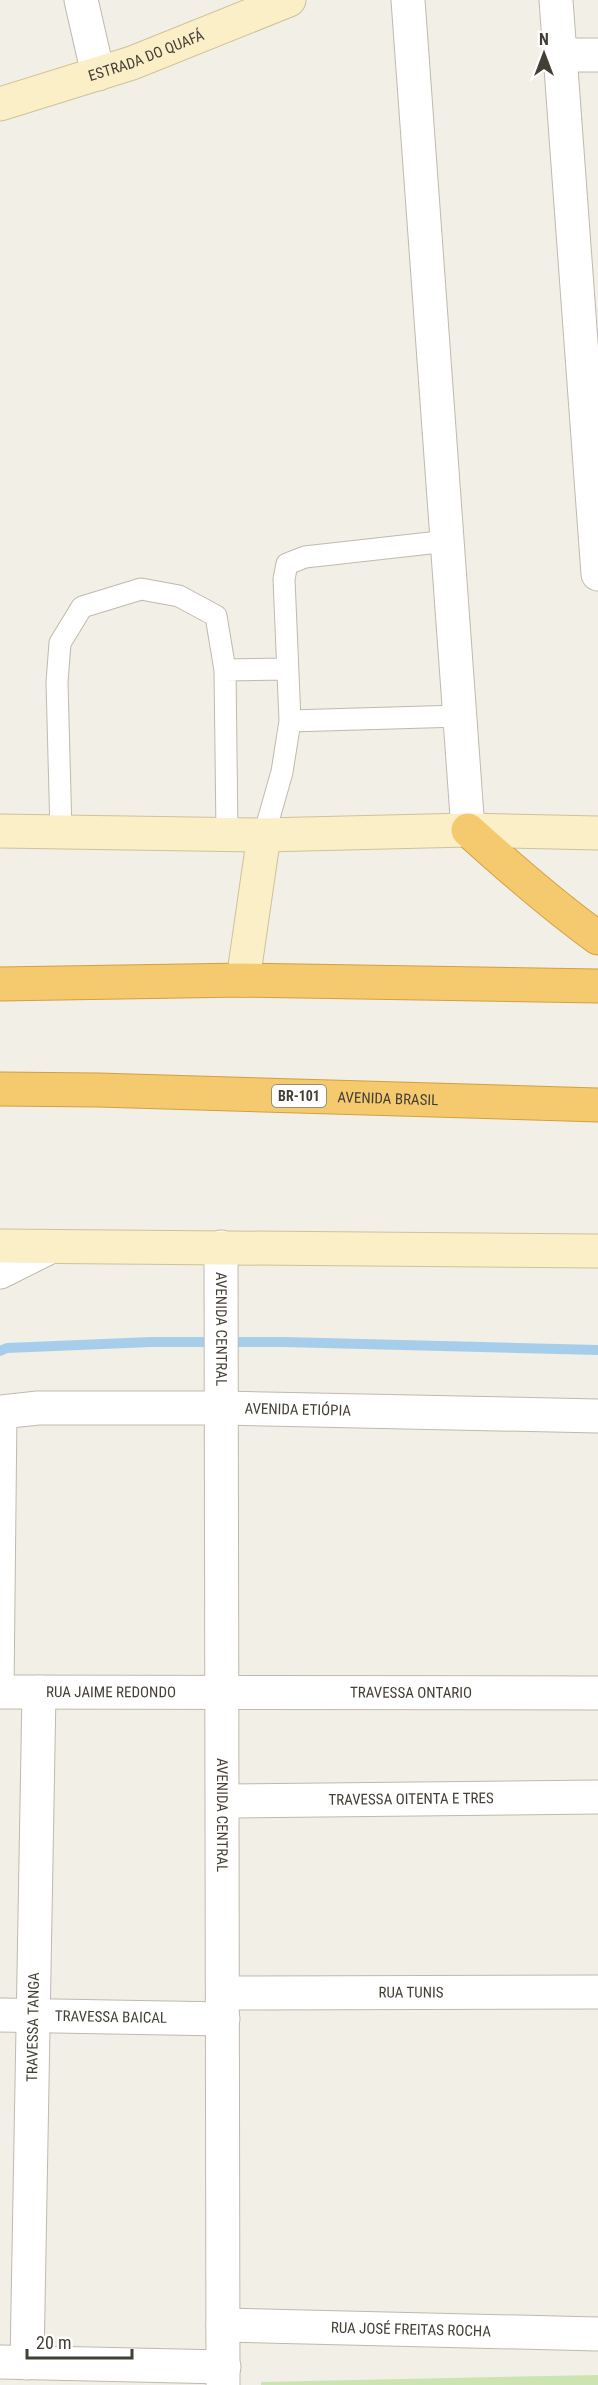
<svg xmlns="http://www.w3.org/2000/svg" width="598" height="2385" viewBox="0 0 598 2385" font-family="'Roboto Condensed',sans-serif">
<rect width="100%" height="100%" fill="#f2efe6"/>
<path fill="#cce4b1" d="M598 2375V2385H261V2382Z"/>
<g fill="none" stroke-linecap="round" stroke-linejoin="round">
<path stroke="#a6ceeb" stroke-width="10" d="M0 1351 7 1348 151 1342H284L598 1350"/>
<defs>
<path id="lane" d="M225 670 287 669
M290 721 460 716
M61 832 57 682 60 643 82 607 141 589 179 596 216 616 225 670 227 834
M264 835 282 772 290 721 284 579 287 564 305 557 448 541
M3 1692 6 1411"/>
<g id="street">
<path d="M81 0 98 74"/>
<path d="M408 0 468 830"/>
<path d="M556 0 598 574"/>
<path d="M561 55H598"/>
<path id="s1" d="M221 1247 223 2385"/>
<path d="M0 1272 50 1247"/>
<path id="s2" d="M0 1412 38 1408H222L598 1416"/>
<path id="s3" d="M0 1692 598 1693"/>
<path id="s4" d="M223 1801 598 1797"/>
<path id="s5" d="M223 1993 598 1992"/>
<path id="s6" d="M0 2015 223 2019"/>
<path id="s7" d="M223 2325 598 2334"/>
<path d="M0 2362 224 2367"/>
<path id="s8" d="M27 2363 39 1692"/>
</g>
<g id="secondary">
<path id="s9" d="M0 104 132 63 289 0"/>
<path d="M0 831 264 835 468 830 598 833"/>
<path d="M243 980 264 835"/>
<path d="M0 1246 598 1251"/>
</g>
<g id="highway">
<path d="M468 830C510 868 552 905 598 938"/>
<path d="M0 984 243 980 598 986"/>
<path id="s10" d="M0 1089 98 1090 598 1105"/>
</g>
</defs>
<use href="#lane" stroke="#c0b9ad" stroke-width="23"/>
<use href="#street" stroke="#c0b9ad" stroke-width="35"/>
<use href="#secondary" stroke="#cfc298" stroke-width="35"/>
<use href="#highway" stroke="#d39f3f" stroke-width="35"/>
<use href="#lane" stroke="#fff" stroke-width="21"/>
<use href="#street" stroke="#fff" stroke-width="33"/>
<use href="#secondary" stroke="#fbefc7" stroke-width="33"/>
<use href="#highway" stroke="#f5ca6f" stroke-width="33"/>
</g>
<g text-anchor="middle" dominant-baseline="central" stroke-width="6" stroke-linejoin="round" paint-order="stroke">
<rect fill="#fff" stroke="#7c7972" stroke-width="1.5" x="272" y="1085" width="54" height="22" rx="4.5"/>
<g font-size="14" font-weight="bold" fill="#443f36">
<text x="299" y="1096">BR-101</text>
</g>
<g font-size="15" fill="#443f36" stroke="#fff">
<text stroke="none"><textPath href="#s9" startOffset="154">ESTRADA DO QUAFÁ</textPath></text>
<text stroke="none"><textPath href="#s10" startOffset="388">AVENIDA BRASIL</textPath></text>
<text stroke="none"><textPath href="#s1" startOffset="82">AVENIDA CENTRAL</textPath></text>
<text stroke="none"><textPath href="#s2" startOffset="298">AVENIDA ETIÓPIA</textPath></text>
<text stroke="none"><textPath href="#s3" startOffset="111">RUA JAIME REDONDO</textPath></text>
<text stroke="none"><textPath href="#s3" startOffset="411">TRAVESSA ONTARIO</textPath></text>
<text stroke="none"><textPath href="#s4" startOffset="188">TRAVESSA OITENTA E TRES</textPath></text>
<text stroke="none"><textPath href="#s1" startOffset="568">AVENIDA CENTRAL</textPath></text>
<text stroke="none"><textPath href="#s5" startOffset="188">RUA TUNIS</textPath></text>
<text stroke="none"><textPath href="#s6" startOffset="111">TRAVESSA BAICAL</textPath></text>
<text stroke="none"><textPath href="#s8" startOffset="336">TRAVESSA TANGA</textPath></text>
<text stroke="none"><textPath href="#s7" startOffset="188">RUA JOSÉ FREITAS ROCHA</textPath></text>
</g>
</g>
<g transform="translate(544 54)" stroke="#ffffff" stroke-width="4.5" paint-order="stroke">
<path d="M0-4.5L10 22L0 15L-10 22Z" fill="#443f36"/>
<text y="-9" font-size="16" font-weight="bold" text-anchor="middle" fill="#443f36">N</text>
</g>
<path d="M27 2349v9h105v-9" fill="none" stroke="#443f36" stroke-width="3"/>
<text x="36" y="2349" font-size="18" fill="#443f36" stroke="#ffffff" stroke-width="4.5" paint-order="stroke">20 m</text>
</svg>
